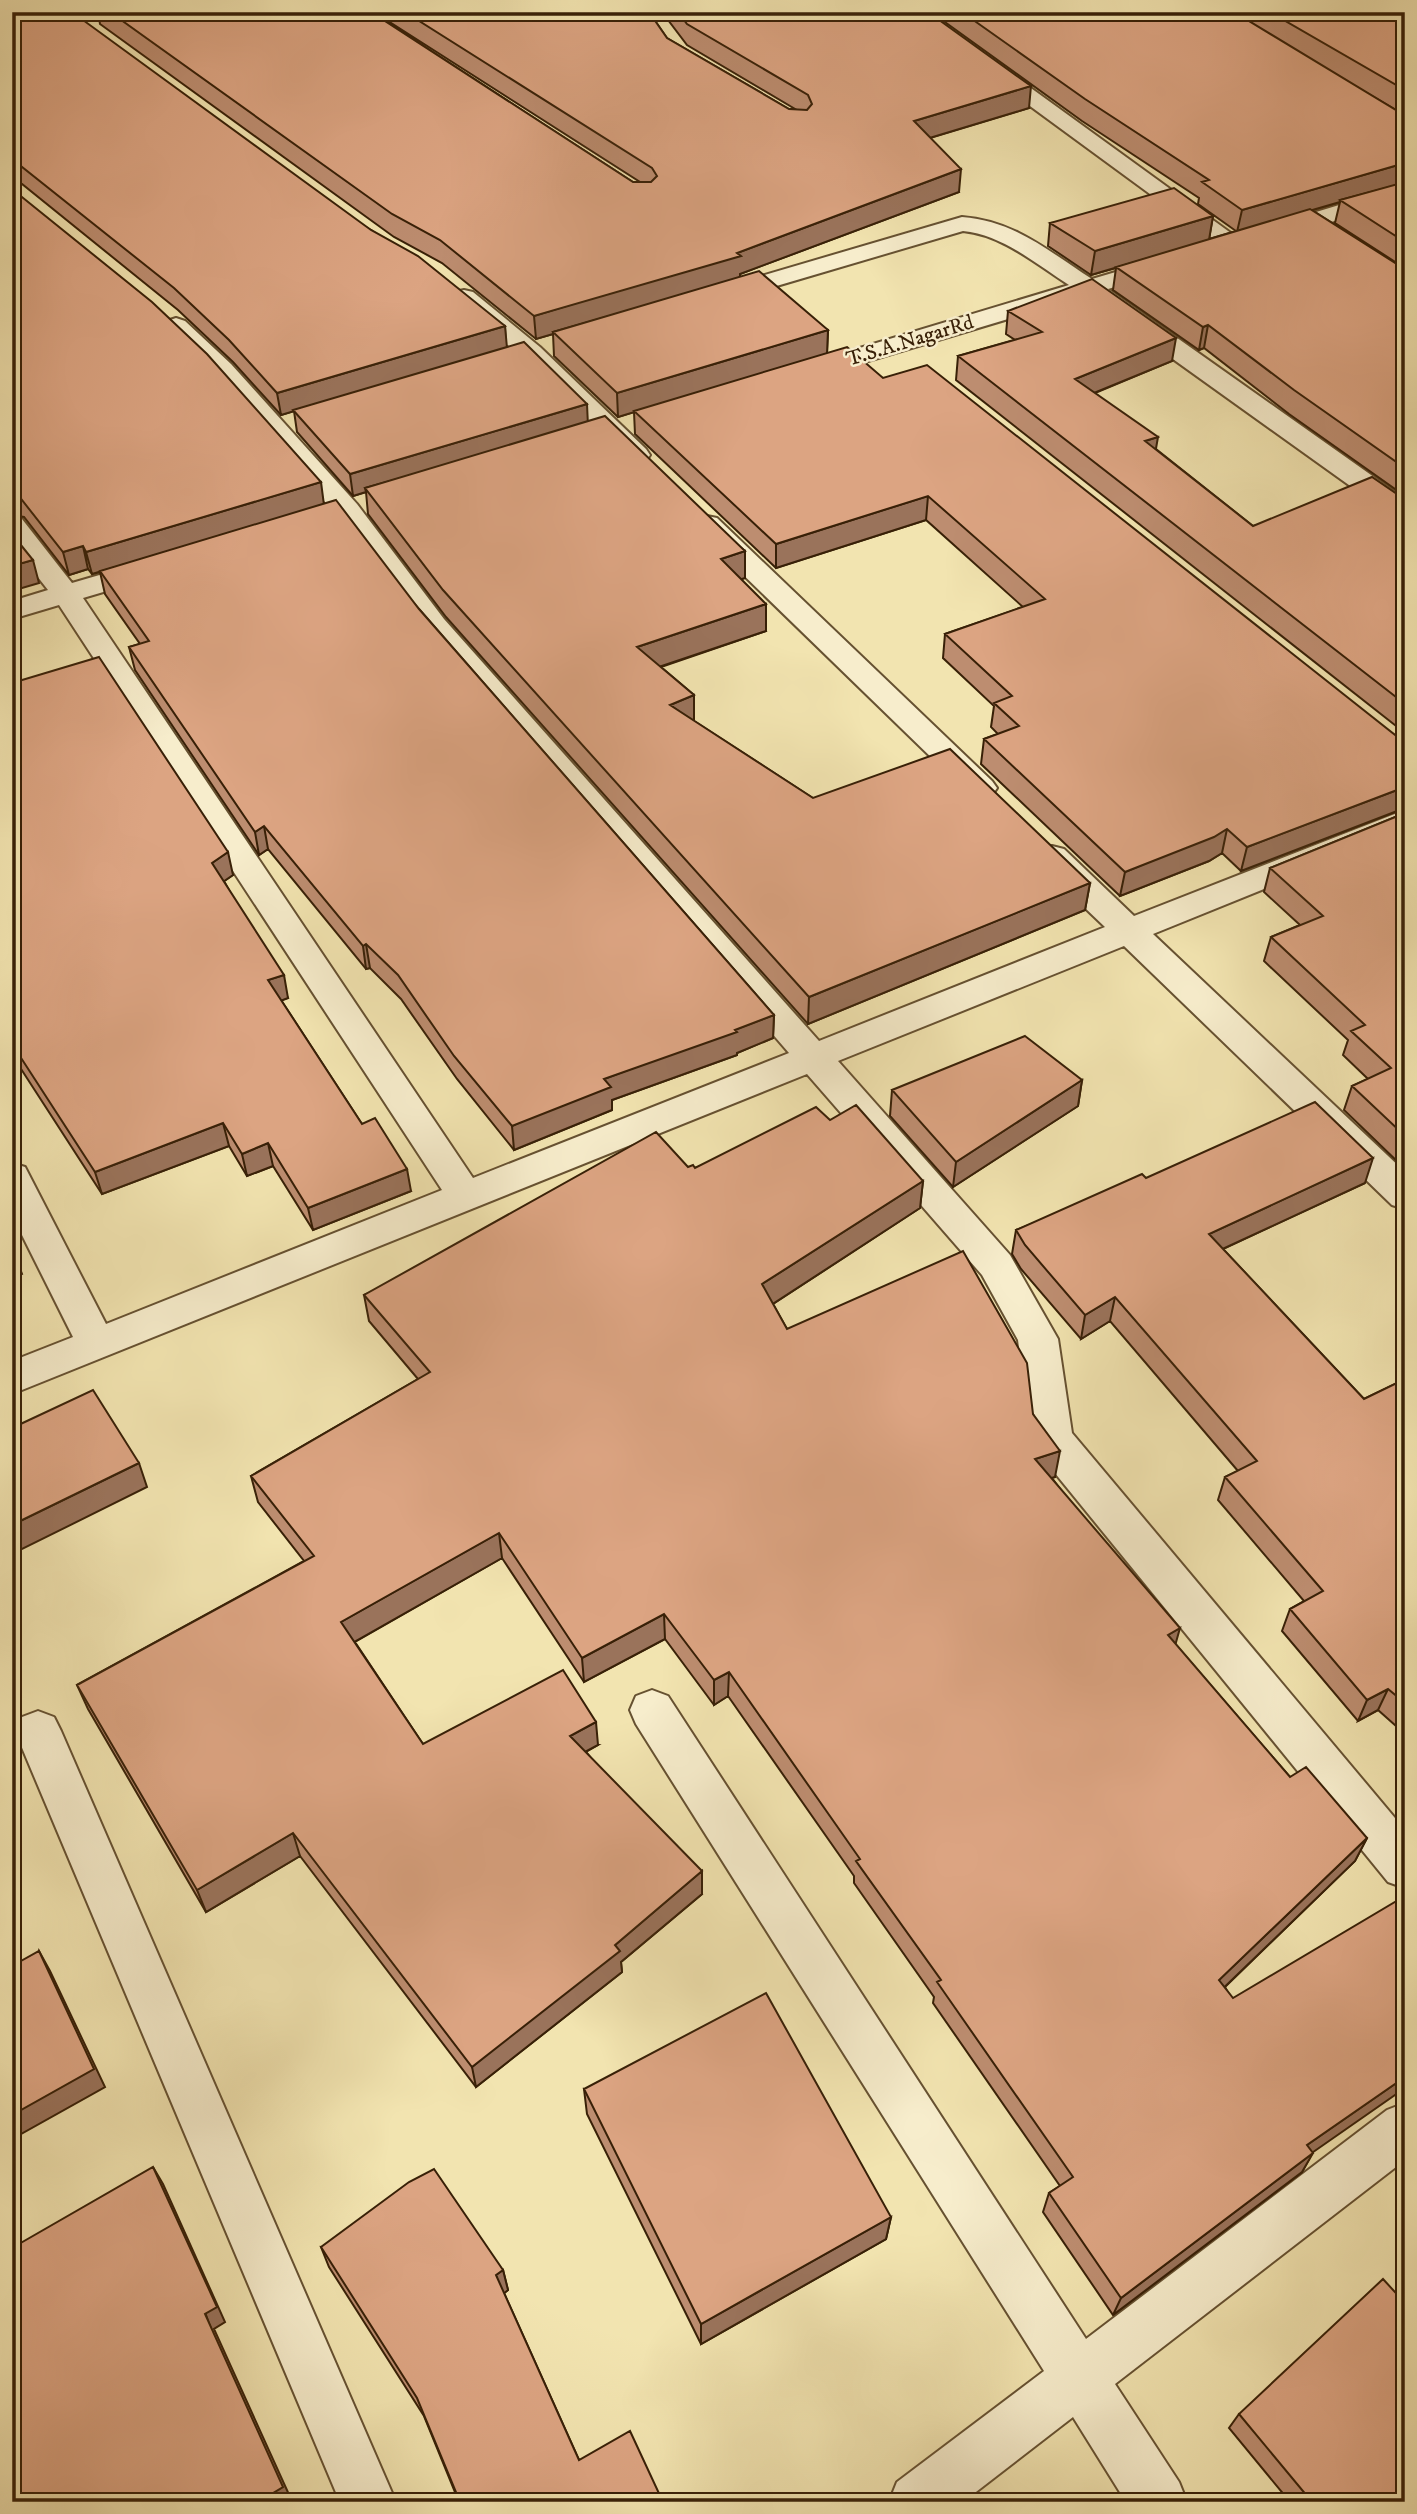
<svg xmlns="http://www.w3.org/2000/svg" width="1417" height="2514" viewBox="0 0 1417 2514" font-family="'IM FELL DW Pica',serif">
<rect width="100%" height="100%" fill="#f2e4b0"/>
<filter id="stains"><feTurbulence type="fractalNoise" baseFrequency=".00286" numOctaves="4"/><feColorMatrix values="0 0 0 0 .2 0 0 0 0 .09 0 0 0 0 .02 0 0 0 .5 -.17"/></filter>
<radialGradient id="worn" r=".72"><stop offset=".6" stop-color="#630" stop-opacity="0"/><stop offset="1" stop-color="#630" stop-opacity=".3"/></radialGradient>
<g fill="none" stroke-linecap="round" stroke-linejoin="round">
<defs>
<path id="street" d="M50 12H80L77 16 12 39V26Z
M902 12H926L1246 244 1243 249 1234 251 1225 249Z
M1405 185V200L1271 240 1263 238 1259 233 1263 228Z
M962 217C1015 221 1048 251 1092 279L1163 258 1172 260 1175 265 1172 270 1108 289 1405 499V520L1395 518 1085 296 818 376 809 379 800 376 796 371 800 366 1069 285C1036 264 1003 235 963 231L719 303 710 301 707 296 710 291Z
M464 290 473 292 540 347 646 449 650 455 646 461 636 463 626 461 522 357 455 302 452 297 455 292Z
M176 318 185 321 231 364 357 504 444 619 819 1041 1105 927 1040 865 1036 857 1040 849 1052 846 1064 849 1134 916 1405 810V832L1153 934 1405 1172V1209L1392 1205 1124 946 838 1061 1010 1255 1058 1339 1072 1433 1405 1830V1888L1388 1882 1037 1451 1031 1439 1018 1340 982 1275 807 1074 12 1394V1361L73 1337 12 1215V1163L25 1167 106 1324 442 1190 59 605 12 619V601L48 590 12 544V517L22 519 72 583 151 560 161 563 165 569 161 575 83 598 473 1178 789 1053 424 631 337 516 213 374 167 331 163 326 167 321Z
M707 516 717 518 992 781 997 788 992 795 981 798 970 795 697 530 693 524 697 518Z
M652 1690 668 1696 1086 2339 1387 2110 1405 2103V2160L1115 2384 1179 2482 1187 2502H1126L1073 2417 963 2502H889L897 2482 1044 2371 636 1724 630 1710 636 1696Z
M38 1711 54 1717 61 1731 396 2502H340L15 1731 22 1717Z"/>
</defs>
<use href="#street" stroke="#665131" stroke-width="4"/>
<use href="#street" fill="#f7edcc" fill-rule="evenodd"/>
</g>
<path fill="#bd8d70" stroke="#382007" stroke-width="2" fill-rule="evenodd" d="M12 12H19L20 17 371 230 505 326 506 347 588 422 745 551V578L741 579 766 631 661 667 694 695V721L813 798 1090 883 1085 910 808 1024 446 617 368 514 366 492 353 496 297 432 294 411 281 415 233 362 178 310 22 184 12 182Z
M98 12H371L633 182H640L374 12H649L667 38 789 109H795L687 45 662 12H928L1029 108 930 138 959 192 740 274V277L828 330 827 353 883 378 1399 738 1405 739V808L1241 871 1222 853 1209 861 1120 896 981 764 984 739 998 734 991 727 994 706 943 658 945 634 1023 607 926 520 776 568 635 434 634 412 618 417 554 356 553 334 536 339 442 263 394 237 100 24Z
M931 12H1405V496L1289 414 1204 348 1199 350 1113 290 1116 268 1091 275 1048 246 1050 223 1213 216 1209 239 1236 231 1198 204 1199 198 1082 121ZM1355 86 1403 114 1401 113ZM1340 202 1335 223 1403 267 1400 266 1312 210Z
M12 189 324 503 419 609 774 1015 773 1038 737 1053V1055L612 1100V1110L514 1150 457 1079 401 999 370 968 366 969 268 849 259 855 135 670 129 647 140 644 105 594 100 572 92 574 88 569 69 575 24 517 12 515Z
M1008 311 1172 361 1095 393 1156 449 1253 526 1400 496 1405 497V733L956 380 958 356 1015 340 1006 334Z
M12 683 233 875 224 881 288 998 281 1000 362 1124 411 1191 313 1230 273 1166 247 1176 229 1146 102 1194 12 1055Z
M1405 813V1164L1402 1166 1344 1110 1352 1086 1368 1079 1343 1055 1348 1040 1264 961 1271 937 1300 925 1264 892 1270 868Z
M1082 1080 1078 1106 953 1187 890 1116 892 1090Z
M830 1120 923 1181 920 1208 773 1304 787 1329 1033 1414 1055 1477 1052 1478 1175 1644 1290 1777 1367 1838 1355 1861 1225 1987 1313 2152 1302 2172 1113 2315 1043 2212 1049 2193 1060 2186 933 2003 934 1997 854 1883V1876L728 1696 714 1705 665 1639 584 1682 502 1558 355 1642 423 1744 598 1745 586 1752 702 1894 621 1962 622 1972 476 2087 300 1856 206 1912 88 1709 77 1685 304 1561 258 1502 251 1476 418 1379 369 1321 364 1295 688 1167 695 1168Z
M1146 1178 1365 1183 1223 1249 1364 1399 1405 1379V1734L1378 1710 1358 1721 1282 1631 1290 1609 1304 1601 1218 1500 1225 1477 1238 1471 1110 1321 1081 1339 1021 1269 1012 1254 1016 1230Z
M584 2089 891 2217 886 2239 701 2344 587 2114Z
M321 2247 503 2270 508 2290 504 2293 579 2460 663 2502H459L424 2416 329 2267Z
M1239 2414 1405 2502H1290L1229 2428Z"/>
<path fill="#9a735b" stroke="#382007" stroke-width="2" d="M12 12H19L21 20 12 24Z
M1031 86 1029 108 913 143 914 121Z
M1405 163V183L1340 200V202L1237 232 1242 210Z
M961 169 959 192 740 274V279L553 332V334L536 339 534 316 737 253Z
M1213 216 1209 240 1091 275 1095 251Z
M1208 325 1204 348 1199 350 1203 327Z
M505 326 507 348 281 415 277 393Z
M828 330 827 354 618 417 617 393Z
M1176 338 1172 361 1072 402 1075 379Z
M587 404 588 426 365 488 366 492 353 496 350 474Z
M1158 437 1154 460 1145 441Z
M321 482 324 505 92 574 86 552Z
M928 496 926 520 776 568V544Z
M83 546 88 569 69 575 63 552Z
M745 551V578L721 586V559Z
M33 560 39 583 12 591V566Z
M766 604V631L638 674 637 647Z
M694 695V722L670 705Z
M1405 787V808L1241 871 1247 847Z
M264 826 268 849 259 855 255 832Z
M1227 829 1222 853 1209 861 1120 896 1125 872Z
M228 852 233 875 217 886 212 863Z
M1090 883 1085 910 808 1024 809 997Z
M366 944 370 968 366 969 363 946Z
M284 975 288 998 273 1004 268 980Z
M774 1015 773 1038 737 1053V1055L612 1100V1110L514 1150 512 1126 604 1079Z
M1082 1080 1078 1106 953 1187 956 1162Z
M223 1123 229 1146 102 1194 95 1172Z
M268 1143 273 1166 247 1176 242 1154Z
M1373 1158 1365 1183 1203 1258 1209 1234Z
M407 1169 411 1191 313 1230 308 1208Z
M923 1181 920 1208 762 1311V1284Z
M12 1250H13L22 1274 12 1278Z
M1115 1297 1110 1321 1081 1339 1085 1315Z
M1060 1451 1055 1477 1030 1484 1035 1459Z
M139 1463 147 1487 12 1554V1525Z
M499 1533 502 1558 347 1646 341 1622Z
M664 1614 665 1639 584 1682 582 1658Z
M1180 1628 1173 1653 1168 1635Z
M729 1672 728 1696 714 1705V1680Z
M1388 1689 1378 1710 1358 1721 1367 1700Z
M596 1722 598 1745 572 1759 570 1736Z
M293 1833 300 1856 206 1912 197 1890Z
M1367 1838 1355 1861 1210 2001 1219 1980Z
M702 1871V1894L621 1962 622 1972 476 2087 472 2067Z
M39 1951 50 1971 105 2087 12 2139V2115Z
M1405 2077V2088L1296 2164 1307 2145Z
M1313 2153 1302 2172 1113 2315 1121 2298Z
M153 2167 163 2184 225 2322 214 2329 291 2499 287 2502H273Z
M891 2217 886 2239 701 2344V2324Z
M503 2270 508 2290 501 2296 496 2275Z"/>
<path fill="#dca482" stroke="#382007" stroke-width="2" d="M35 12H45L57 17 72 12 371 230 418 256 505 326 277 393 229 340 174 288 17 163 12 162V19Z
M110 12H371L633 182H651L657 176 652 168 405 12H649L667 38 789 109 807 110 812 104 808 95 687 24 678 12H928L1031 86 914 121 961 169 737 253 741 256 534 316 440 240 392 214Z
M962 12H1234L1401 113 1405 114V163L1242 210 1202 182 1209 180 1085 99Z
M1270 12H1405V90Z
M1405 182V242L1340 200Z
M1174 188 1213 216 1095 251 1050 223Z
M12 189 152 302 207 354 321 482 86 552 83 546 63 552 18 495 12 494Z
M1310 209 1400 266 1405 267V468L1294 390 1208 325 1203 327 1116 267Z
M759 271 828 330 617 393 553 332Z
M1092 279 1176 338 1075 379 1158 437 1145 441 1253 526 1372 477 1400 496 1405 497V704L958 356 1042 332 1008 311Z
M524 342 587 404 350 474 293 410Z
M847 347 883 378 927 365 1399 738 1405 739V787L1247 847 1227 829 1214 837 1125 872 984 739 1019 726 994 703 1012 696 945 634 1045 599 928 496 776 544 634 411Z
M605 416 745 551 721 559 766 604 637 647 694 695 670 705 813 798 950 749 1090 883 809 997 443 590 365 488Z
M336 500 419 609 774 1015 735 1030 737 1032 604 1079 611 1087 512 1126 454 1056 398 975 366 944 363 946 264 826 255 832 129 647 149 641 100 571Z
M12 534 33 560 12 566Z
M99 657 228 852 212 863 284 975 268 980 362 1124 375 1118 407 1169 308 1208 268 1143 242 1154 223 1123 95 1172 12 1044V683Z
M1405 813V1136L1352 1086 1391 1068 1351 1031 1365 1025 1271 937 1323 916 1270 868Z
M1025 1036 1082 1080 956 1162 892 1090Z
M1315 1102 1373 1158 1209 1234 1364 1399 1405 1379V1703L1388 1689 1367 1700 1290 1609 1323 1591 1225 1477 1257 1461 1115 1297 1085 1315 1025 1245 1016 1230 1142 1174 1146 1178Z
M856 1105 923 1181 762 1284 787 1329 963 1251 1027 1363 1033 1414 1060 1451 1035 1459 1180 1628 1168 1635 1290 1777 1306 1767 1367 1838 1219 1980 1233 1998 1405 1896V2077L1307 2145 1313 2153 1121 2298 1049 2193 1073 2177 937 1982 941 1980 856 1861 860 1859 729 1672 714 1680 664 1614 582 1658 499 1533 341 1622 423 1744 563 1670 596 1722 570 1736 702 1871 615 1945 620 1951 472 2067 293 1833 197 1890 77 1685 314 1556 251 1476 430 1372 364 1295 656 1132 688 1167 693 1165 695 1168 816 1107 830 1120Z
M93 1390 139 1463 12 1525V1428Z
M39 1951 94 2069 12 2115V1966Z
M766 1993 891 2217 701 2324 584 2089Z
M153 2167 217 2307 205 2314 283 2487 270 2495 273 2502H12V2248Z
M434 2169 503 2270 496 2275 579 2460 630 2431 663 2502H460L417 2398 321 2247 409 2182Z
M1383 2279 1405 2303V2502H1312L1239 2414Z
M1081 2495 1086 2502H1073Z"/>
<g text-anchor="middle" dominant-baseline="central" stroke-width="5" stroke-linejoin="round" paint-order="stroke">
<g font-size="21" fill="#382007" stroke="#f7edcc">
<text transform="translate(910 341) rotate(-17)">T.S.A.NagarRd</text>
</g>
</g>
<rect width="1417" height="2514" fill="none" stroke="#f2e4b0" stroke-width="42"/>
<rect x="14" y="14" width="1389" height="2486" fill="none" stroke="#382007" stroke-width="3.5"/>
<rect x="21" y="21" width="1375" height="2472" fill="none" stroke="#382007" stroke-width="2"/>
<rect width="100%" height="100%" filter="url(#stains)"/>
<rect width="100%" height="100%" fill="url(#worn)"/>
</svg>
